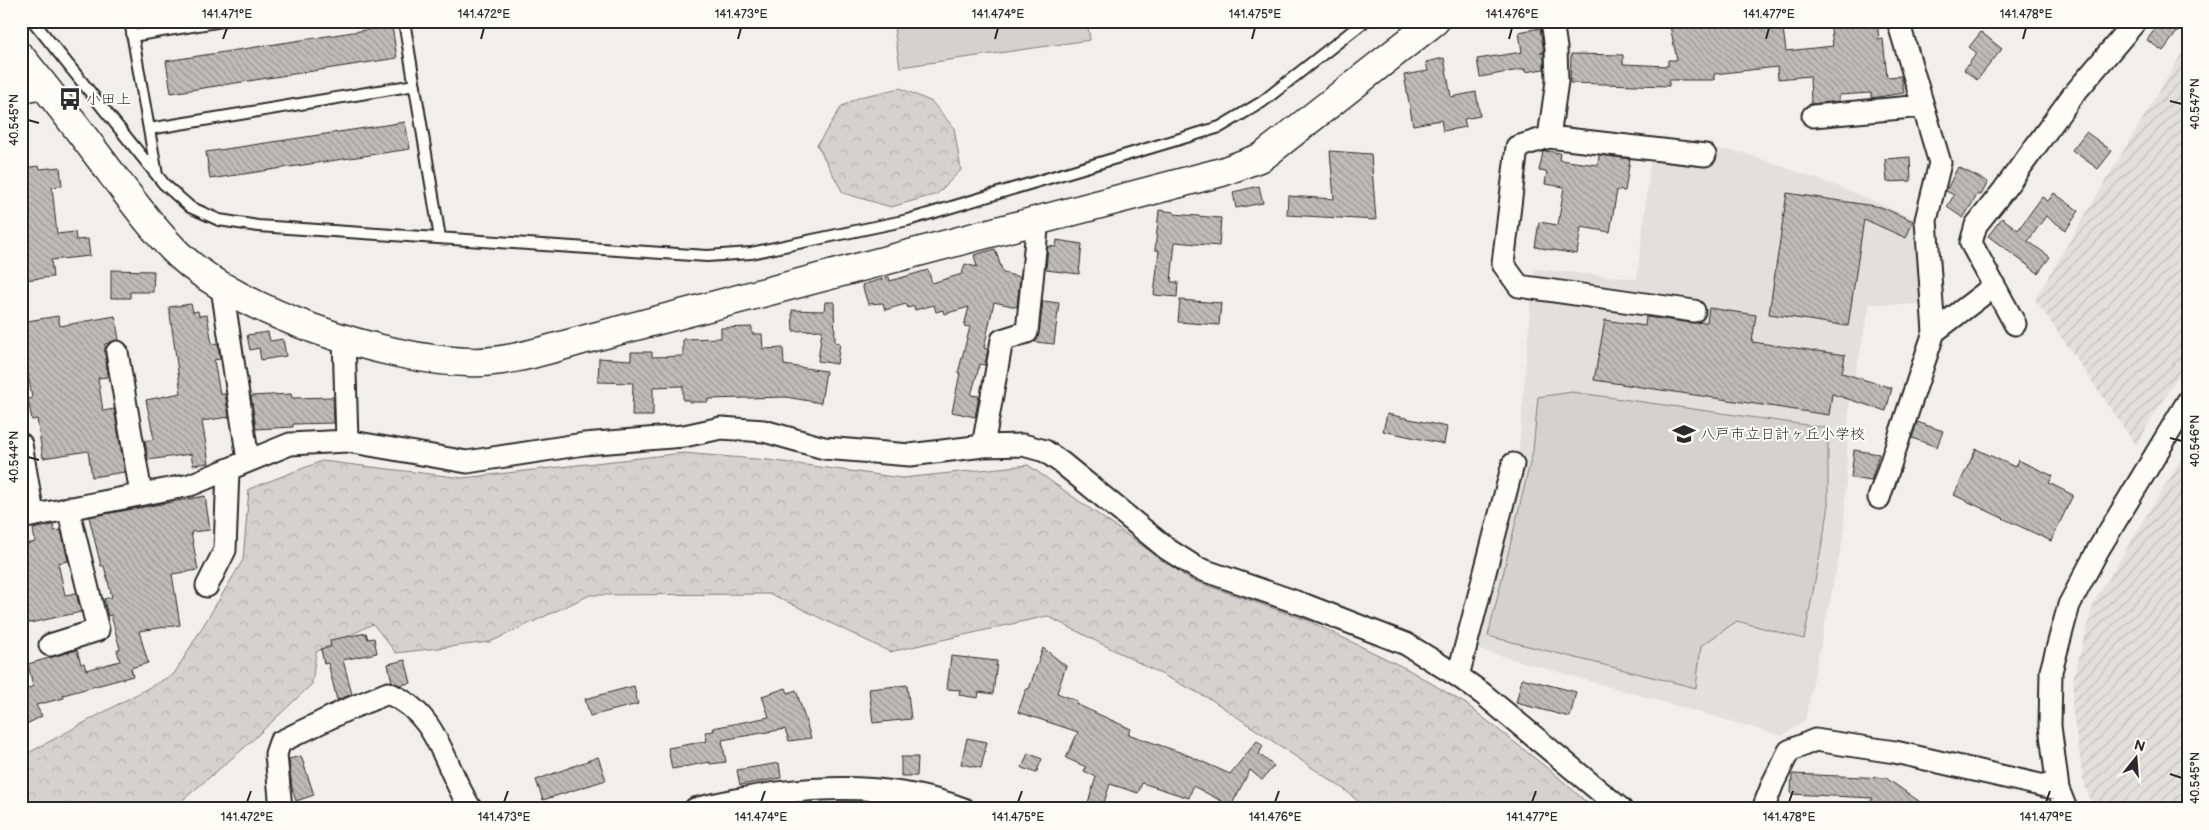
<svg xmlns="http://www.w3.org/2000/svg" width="2209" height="830" viewBox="0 0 2209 830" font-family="'Balsamiq Sans','Klee One',sans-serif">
<defs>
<pattern id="industrial-furrows" width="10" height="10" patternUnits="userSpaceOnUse" patternTransform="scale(1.25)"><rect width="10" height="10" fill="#e1e0dc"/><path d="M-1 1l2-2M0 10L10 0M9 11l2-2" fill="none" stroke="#c1c0bd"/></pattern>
<pattern id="forest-crowns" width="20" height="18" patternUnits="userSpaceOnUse" patternTransform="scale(1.25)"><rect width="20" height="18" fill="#d3d2cf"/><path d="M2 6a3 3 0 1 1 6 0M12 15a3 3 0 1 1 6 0" fill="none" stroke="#b5b4b2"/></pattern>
<pattern id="building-back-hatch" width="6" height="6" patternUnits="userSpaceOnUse" patternTransform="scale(1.25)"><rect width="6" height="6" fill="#bdbcb8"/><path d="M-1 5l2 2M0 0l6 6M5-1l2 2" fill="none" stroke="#9a9996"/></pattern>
</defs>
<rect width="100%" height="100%" fill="#f0efeb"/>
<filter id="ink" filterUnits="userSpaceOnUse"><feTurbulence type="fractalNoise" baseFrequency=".02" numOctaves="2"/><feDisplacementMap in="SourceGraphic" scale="10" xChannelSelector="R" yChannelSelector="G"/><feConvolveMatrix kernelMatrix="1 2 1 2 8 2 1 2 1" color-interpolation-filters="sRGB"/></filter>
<g filter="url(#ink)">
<path fill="#e1e0dc" d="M1697 147 1741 152 1842 188 1918 220 1923 305 1870 304 1849 404 1844 532 1805 720 1782 736 1474 648 1518 462 1531 297 1535 269 1637 279 1651 158Z"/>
<path fill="url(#industrial-furrows)" d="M2188 43V360L2136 445 2035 299Z
M2188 448V809H2093L2083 779 2072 706 2074 676 2094 602Z"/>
<path fill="#d3d2cf" stroke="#7f7e7d" d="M893 21H1087L1090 40 900 67Z
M1572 392 1828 428V512L1804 639 1737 621 1701 646 1696 688 1488 636 1533 451 1538 397Z"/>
<path fill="url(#forest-crowns)" stroke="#7f7e7d" d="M900 88 932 102 954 128 961 170 937 194 891 207 843 193 817 145 842 106 860 97Z
M683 453 768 460 902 478 1028 465 1191 580 1307 620 1409 670 1466 704 1557 776 1594 809H1367L1345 790 1212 700 1047 616 890 652 771 594 590 595 490 642 396 653 373 624 316 652 312 684 244 748 172 809H21V757L174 674 243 560 249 489 322 461 463 478Z"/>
<path fill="url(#building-back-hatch)" stroke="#2b2b2b" d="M1669 21H1782L1786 51 1833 46 1830 21H1877L1879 40 1883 39 1887 77 1901 76 1904 93 1871 98V93L1839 95V101L1811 104 1810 76 1778 79 1777 67 1714 74V80H1669V86L1570 83 1571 54 1623 55V64L1668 66V60H1677Z
M2161 21H2185L2163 51 2147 40Z
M392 26 397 58 171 93 166 61Z
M1540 28 1544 52 1540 53H1544V69L1525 72V69L1480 77 1477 59 1522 52 1519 32Z
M1981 32 2002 49 1977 80 1964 70 1977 53 1969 47Z
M1444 58 1451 97 1476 92 1480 116 1464 119 1466 127 1443 131 1441 120 1413 125 1404 75 1428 71 1426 62Z
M405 122 410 149 210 179 206 152Z
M2086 132 2112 151 2098 169 2072 150Z
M1330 151 1371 154 1376 220 1287 215 1288 196 1334 199Z
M1546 151 1560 153 1559 160 1598 165 1599 155 1630 159 1625 191 1617 190 1610 232 1581 227 1577 254 1535 247 1539 222 1558 225 1564 187 1545 184 1547 172 1539 171 1543 152Z
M1910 157 1911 181 1887 182 1885 159Z
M39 166 40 169 60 167 62 186 52 187 57 234 75 232 76 240 88 239 90 256 51 260 53 277 24 280 21 250V196H24L21 168Z
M1958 167 1988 182 1981 195 1978 194 1963 218 1947 207 1954 195 1946 191Z
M1259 186 1263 203 1236 208 1233 192Z
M1787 193 1881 207 1913 221 1906 238 1864 219 1848 326 1769 314Z
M2054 193 2079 211 2066 230 2046 216 2028 241 2050 257 2038 273 1988 236 2002 218 2018 230 2042 197 2048 201Z
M1159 210 1174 212V214L1221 218 1219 246 1175 242 1171 282H1178L1177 297 1154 295 1159 250H1155Z
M1057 240 1082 244 1079 274 1046 270 1048 246 1056 247Z
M995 249 1003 273 1020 277 1017 307 994 302 984 348 988 349 985 365 980 364 971 395 979 396 975 417 952 412 960 373H958L970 327 964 326 969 307 944 314 943 310 936 312 934 305 915 310 914 306 908 308 906 304 885 310 883 303 868 304 862 285 889 277 890 281 928 270 932 283 962 274 965 264 977 267 974 255Z
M111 270 154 271 153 292H130V298H111Z
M1180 300 1221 303 1219 325 1178 322Z
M1043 301 1059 303 1054 344 1035 342 1039 333Z
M825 302H834L835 342 840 343 837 364 818 361 822 330 793 331 792 310 824 311Z
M191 304 193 312 198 311 199 316 207 315 212 344 218 343 220 359 214 360 220 394H225L229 417 202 421 209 463 193 465 191 454 148 460 145 441 154 439 146 400 181 393 169 307Z
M1709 308 1756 315 1752 342 1845 355 1842 373 1892 388 1886 411 1832 394 1829 415 1594 380 1605 320 1645 326 1646 317 1692 323 1707 322Z
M58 316 60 326 115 316 119 340 105 344V354L108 377 98 378 103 411 114 409 125 472 92 477 88 451 43 458 37 419 32 420 28 399 32 398 23 343H21V322Z
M752 327V334H762L763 349 783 348 784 365 826 371 821 403 786 397 708 399V402H689V400H683V386L653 387V416H632L633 383 598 382 599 358 631 360V352H652V357L683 356V339L721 338V328Z
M268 332 270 341 283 339 286 356 261 360 259 348 250 350 247 335Z
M291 394 292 398 333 397 334 423 293 424V427L256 429 251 396Z
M1387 414 1447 427 1444 444 1383 431Z
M1917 422 1943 431 1937 447 1912 438Z
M1976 449 2015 467 2018 460 2053 476 2049 483 2073 495 2051 541 1954 495Z
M1854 450 1879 454 1871 481 1851 478Z
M205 496 210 530 191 532 198 570 172 574 180 625 139 631 148 663 131 668 133 676 63 695 64 698 36 705 42 716 21 727V678L27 689 33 686 28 664 77 650 81 664 84 663 86 670 120 661 117 650 120 649 111 615 108 616 104 599 112 597 104 566H101L89 517Z
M53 525 54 531 61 530 68 561 58 563 65 595 76 593 81 612 21 625V545L35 542 33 529Z
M366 633 368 639 374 638 377 653 343 660 352 694 337 700 328 663 324 664 321 649 331 647 330 640Z
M1043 648 1066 666 1057 693 1077 701 1076 704 1131 729 1128 734 1185 754 1230 774 1257 741 1263 746 1259 754 1274 766 1262 780 1250 770 1231 806 1193 786 1189 798 1142 783 1138 793 1110 784 1102 809H1086L1096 777 1084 771 1086 767 1066 758 1078 732 1018 712 1026 689H1029Z
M951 656 997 661 993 694 979 692 978 698 959 695 960 690 947 689Z
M405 660 411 683 400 685 392 682 388 664Z
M1522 678 1576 692 1570 717 1516 703Z
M907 685 911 719 873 723 869 689Z
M634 686 638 704 590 716 585 699Z
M786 688 788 693 796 690 811 738 789 741 785 729 722 740 726 762 710 764V762L672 769 668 748 707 741 705 732 714 731 713 728 769 717 762 696Z
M967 738 987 742 981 768 961 764Z
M1028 753 1042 759 1036 773 1022 768Z
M301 756 314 795 296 801 292 788 289 759Z
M598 757 606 780 543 800 536 780Z
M901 757H918L917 776H901Z
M779 763 781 778 740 785 737 770Z
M1792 774 1886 778 1930 809H1865L1873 798 1791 794Z"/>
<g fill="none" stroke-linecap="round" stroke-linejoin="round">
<defs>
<path id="lane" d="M33 21 164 184 190 207 219 220 258 226 707 256 751 253 908 220 1220 127 1262 102 1365 21
M130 21 157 175
M404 21 440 238
M132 36 222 21
M149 129 415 85"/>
<path id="street" d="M1552 21 1556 48 1557 81 1549 137 1517 147 1503 264 1519 286 1694 311
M21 92 45 87
M1813 116 1923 106
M1549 137 1705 155
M222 288 248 460
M2015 324 1971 243 1976 225 2003 191 2073 95 2136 21
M1934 332 1994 286
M344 338 347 441
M117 352 141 494
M21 444 33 514
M983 446 1002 340 1027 332 1038 219
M1879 498 1934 332 1926 220 1940 163 1898 21
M21 518 190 485 290 444 347 441 467 462 584 444 684 436 721 428 764 431 824 448 910 455 983 446 1023 445 1045 451 1062 463 1167 549 1197 568 1305 605 1406 644 1458 676 1483 694 1621 809
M207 586 225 550 228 470
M50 645 98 630 68 508
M1458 676 1513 464
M281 809 276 754 280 742 346 710 388 693C440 715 443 766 471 809
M695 809C783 787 877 777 964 809
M1763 809 1773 783 1789 751 1815 740 1895 752 2058 789
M2066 809 2058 789 2050 726 2051 671 2069 605 2098 550 2188 401"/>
<path id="secondary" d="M21 57C52 95 82 134 111 173 133 201 153 230 179 255 240 312 384 360 468 362 508 364 555 347 594 337L1222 172 1262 157 1435 21"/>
</defs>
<use href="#lane" stroke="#2b2b2b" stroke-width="14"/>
<use href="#street" stroke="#2b2b2b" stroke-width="25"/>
<use href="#secondary" stroke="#2b2b2b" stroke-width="31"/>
<use href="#lane" stroke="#fdfcf7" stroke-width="10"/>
<use href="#street" stroke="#fdfcf7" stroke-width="21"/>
<use href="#secondary" stroke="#fdfcf7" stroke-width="28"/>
</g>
</g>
<path fill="none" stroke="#2b2b2b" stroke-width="2" d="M223 39 227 28M481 39 484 28M738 39 741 28M995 39 998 28M1252 39 1255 28M1509 39 1512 28M1766 39 1769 28M2023 39 2026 28M2170 101 2182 104M28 120 39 123M2170 438 2182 441M28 457 39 460M2170 774 2182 778M247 802 251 791M504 802 508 791M761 802 765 791M1018 802 1022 791M1275 802 1279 791M1532 802 1536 791M1789 802 1793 791M2046 802 2050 791"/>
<defs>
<symbol id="bus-bare" viewBox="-9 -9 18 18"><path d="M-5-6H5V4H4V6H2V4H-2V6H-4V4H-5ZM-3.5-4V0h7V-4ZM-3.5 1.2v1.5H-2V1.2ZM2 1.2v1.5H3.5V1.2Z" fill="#2b2b2b" stroke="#fdfcf7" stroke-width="2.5" paint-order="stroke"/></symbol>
<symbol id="school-bare" viewBox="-9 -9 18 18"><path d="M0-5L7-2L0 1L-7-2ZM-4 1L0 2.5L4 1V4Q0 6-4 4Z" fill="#2b2b2b" stroke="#fdfcf7" stroke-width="2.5" paint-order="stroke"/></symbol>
</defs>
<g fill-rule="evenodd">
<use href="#bus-bare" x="54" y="83" width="32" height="32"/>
<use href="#school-bare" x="1668" y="418" width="32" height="32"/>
</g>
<g text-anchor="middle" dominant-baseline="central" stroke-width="4" stroke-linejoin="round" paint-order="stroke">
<g font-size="15" fill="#2b2b2b" stroke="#fdfcf7" text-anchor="start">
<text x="86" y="99">小田上</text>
<text x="1700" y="434">八戸市立日計ヶ丘小学校</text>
</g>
</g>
<rect width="2209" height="830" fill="none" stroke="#fdfcf7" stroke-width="55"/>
<g transform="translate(2136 758) rotate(17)" stroke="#fdfcf7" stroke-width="4" paint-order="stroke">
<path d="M0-4L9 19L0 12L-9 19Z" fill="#2b2b2b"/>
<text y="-8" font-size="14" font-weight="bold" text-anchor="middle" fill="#2b2b2b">N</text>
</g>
<rect x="28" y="28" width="2154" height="774" fill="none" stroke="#2b2b2b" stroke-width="2"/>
<g font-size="12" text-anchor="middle" fill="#2b2b2b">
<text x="227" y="18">141.471°E</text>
<text x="484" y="18">141.472°E</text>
<text x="741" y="18">141.473°E</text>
<text x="998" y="18">141.474°E</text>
<text x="1255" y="18">141.475°E</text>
<text x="1512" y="18">141.476°E</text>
<text x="1769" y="18">141.477°E</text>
<text x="2026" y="18">141.478°E</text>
<text transform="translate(2195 104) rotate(-90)" y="4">40.547°N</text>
<text transform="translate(14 120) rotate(-90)" y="4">40.545°N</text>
<text transform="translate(2195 441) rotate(-90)" y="4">40.546°N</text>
<text transform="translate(14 457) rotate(-90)" y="4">40.544°N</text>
<text transform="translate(2195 778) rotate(-90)" y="4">40.545°N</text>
<text x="247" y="821">141.472°E</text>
<text x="504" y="821">141.473°E</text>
<text x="761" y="821">141.474°E</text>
<text x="1018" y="821">141.475°E</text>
<text x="1275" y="821">141.476°E</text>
<text x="1532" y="821">141.477°E</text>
<text x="1789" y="821">141.478°E</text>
<text x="2046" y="821">141.479°E</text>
</g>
</svg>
